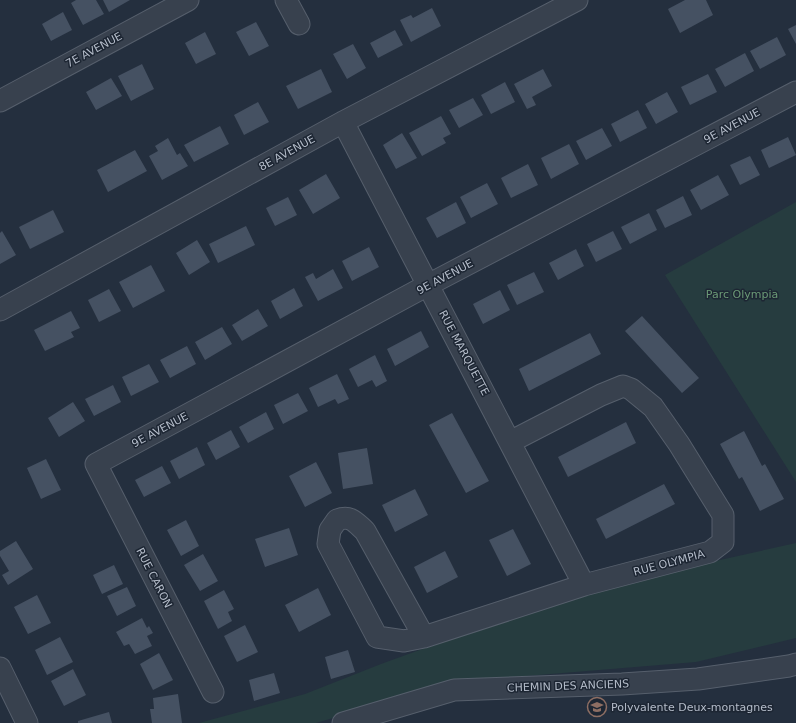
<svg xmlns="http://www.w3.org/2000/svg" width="796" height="723" viewBox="0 0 796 723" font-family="'DejaVu Sans',sans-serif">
<rect width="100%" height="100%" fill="#242f3e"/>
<path fill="#263c3f" d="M796 202V482L665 275Z
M796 543V638L696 662 455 682 316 723H199L305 694 381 664 585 590Z"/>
<path fill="#455162" d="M76 0H96L104 14 83 25 71 3Z
M103 0H130L109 12Z
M685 0H706L713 15 680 33 668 9Z
M432 8 441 26 411 42 400 20 411 15 413 18Z
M63 12 72 30 51 41 42 24Z
M256 22 269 46 249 56 236 32Z
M796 25V44L788 29Z
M395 30 403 45 378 58 370 43Z
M205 32 216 54 196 64 185 43Z
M777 37 786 55 760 69 750 51Z
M353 44 366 68 347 79 333 54Z
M745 53 754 71 725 87 715 69Z
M142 64 154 89 131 101 118 76Z
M321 69 332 92 298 109 286 86Z
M543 69 552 86 532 97 536 105 527 109 514 84Z
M708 74 717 92 690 105 681 87Z
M111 78 122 96 96 110 86 92Z
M505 82 515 102 491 114 481 95Z
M667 92 678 112 656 124 645 104Z
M473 98 483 115 459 128 449 110Z
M258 102 269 122 244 135 234 115Z
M638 110 647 128 620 142 611 124Z
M441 116 451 134 443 138 446 143 422 156 409 133Z
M220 126 229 144 194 162 184 145Z
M602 128 612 146 586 160 576 141Z
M402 133 417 158 396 169 383 145Z
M788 137 796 155 769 168 761 150Z
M168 138 177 155 180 153 188 166 162 180 149 156 158 151 155 146Z
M569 144 579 164 551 179 541 158Z
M135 150 147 171 108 192 97 170Z
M750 156 760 175 740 185 730 165Z
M528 164 538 185 511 198 501 178Z
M326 174 340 198 313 214 299 190Z
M718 175 729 195 701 210 690 190Z
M487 183 498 204 471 218 460 197Z
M683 196 692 215 665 228 656 210Z
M288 197 297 215 275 226 266 208Z
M456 202 466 223 437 238 426 218Z
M53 210 64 232 30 249 19 227Z
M649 213 657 230 630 244 621 227Z
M246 226 255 245 218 263 209 244Z
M2 231 16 255 0 264V233Z
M613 231 622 249 596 262 587 244Z
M197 240 210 262 189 275 176 253Z
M369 247 379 267 352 281 342 261Z
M576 249 584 266 558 280 549 263Z
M151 265 165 291 133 308 119 282Z
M333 269 343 288 318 301 305 277 313 273 316 279Z
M534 272 544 292 517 305 507 285Z
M294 288 303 306 280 319 271 301Z
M109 289 121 311 99 322 88 300Z
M500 290 510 310 483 324 473 304Z
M258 309 268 326 242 341 232 325Z
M71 311 80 328 71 332 74 337 45 351 34 330Z
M642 316 699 378 682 393 625 331Z
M222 327 232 344 205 360 195 342Z
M421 331 429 347 395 366 387 349Z
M590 333 601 354 529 391 519 369Z
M187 346 196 364 170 378 160 360Z
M375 355 387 381 376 387 372 380 358 387 349 369Z
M149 364 159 382 131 396 122 377Z
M337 374 349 399 338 404 335 399 318 407 309 388Z
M113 385 121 402 94 416 85 399Z
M298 393 308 411 283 424 274 405Z
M73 402 85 421 59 437 48 418Z
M266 412 274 429 248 443 239 427Z
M452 413 489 481 466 493 429 425Z
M626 422 636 443 568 477 558 457Z
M231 430 240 447 216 460 207 443Z
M744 431 762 466 765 464 784 499 760 511 742 477 739 479 720 444Z
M197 447 205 465 179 479 170 461Z
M367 448 373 484 343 489 338 453Z
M46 459 61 490 41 499 27 468Z
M316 462 332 493 305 507 289 476Z
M162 466 171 483 144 497 135 480Z
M664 484 675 504 606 539 596 519Z
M415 489 428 515 395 532 382 505Z
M186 520 199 546 181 556 167 530Z
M289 528 298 555 265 567 255 539Z
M513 529 531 564 507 576 489 540Z
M16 541 33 569 8 585 2 575 9 571 0 556V551Z
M445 551 458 577 427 593 414 567Z
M203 554 218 581 200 591 184 565Z
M114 565 123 584 102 594 93 575Z
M127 587 136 606 117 616 107 596Z
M318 588 331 615 299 632 285 605Z
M224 590 234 609 228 612 232 621 218 629 204 601Z
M37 595 51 623 28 634 14 607Z
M142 618 147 628 149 626 153 633 147 636 152 646 135 654 129 644 124 646 116 632Z
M245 625 258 652 237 662 224 636Z
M60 637 73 662 47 675 35 650Z
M348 650 355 672 331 679 325 657Z
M159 653 173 680 153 690 140 664Z
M73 669 86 695 64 706 51 681Z
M274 673 280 693 254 701 249 680Z
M178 694 182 723H152L150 709H154L153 698Z
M109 712 112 723H78V721Z"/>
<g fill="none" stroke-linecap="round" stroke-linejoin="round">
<defs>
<path id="minor" d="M286 0 299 24
M0 101 188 0
M343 122 584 585
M0 310 343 122 577 0
M424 637 365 531C355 522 351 515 337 520L330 530 328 544 377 637 404 641 424 637 584 585 710 552 723 542V515L679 444 653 407 631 389 623 386 601 395 510 442
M0 668 27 723
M213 692 96 464 428 285 796 92
M343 723 454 690 622 684 698 679 789 666 796 664"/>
</defs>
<use href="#minor" stroke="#565f6c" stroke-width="23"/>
<use href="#minor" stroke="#38414e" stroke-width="21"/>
</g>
<defs>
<symbol id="school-ring" viewBox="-11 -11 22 22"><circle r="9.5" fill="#1d2633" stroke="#8d6e63" stroke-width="1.5"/><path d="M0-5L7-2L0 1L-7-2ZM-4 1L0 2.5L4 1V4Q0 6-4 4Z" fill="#8d6e63"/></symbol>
</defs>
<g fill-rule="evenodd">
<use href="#school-ring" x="586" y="696" width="22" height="22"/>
</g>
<g text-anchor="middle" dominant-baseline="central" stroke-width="3" stroke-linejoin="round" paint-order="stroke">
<g font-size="11" fill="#b4bcc9" stroke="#1d2633">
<text transform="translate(94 50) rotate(-28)">7E AVENUE</text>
<text transform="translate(732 126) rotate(-28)">9E AVENUE</text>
<text transform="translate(287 153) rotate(-29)">8E AVENUE</text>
<text transform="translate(445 277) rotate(-28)">9E AVENUE</text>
<text transform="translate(464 353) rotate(62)">RUE MARQUETTE</text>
<text transform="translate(160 430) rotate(-28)">9E AVENUE</text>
<text transform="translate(669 563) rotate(-15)">RUE OLYMPIA</text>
<text transform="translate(154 578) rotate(63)">RUE CARON</text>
<text transform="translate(568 686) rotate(-2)">CHEMIN DES ANCIENS</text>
</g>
<g font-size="11" fill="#6b9a76" stroke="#1d2633">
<text x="742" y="294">Parc Olympia</text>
</g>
<g font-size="11" fill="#b4bcc9" stroke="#1d2633" text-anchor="start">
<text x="611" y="707">Polyvalente Deux-montagnes</text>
</g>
</g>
</svg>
